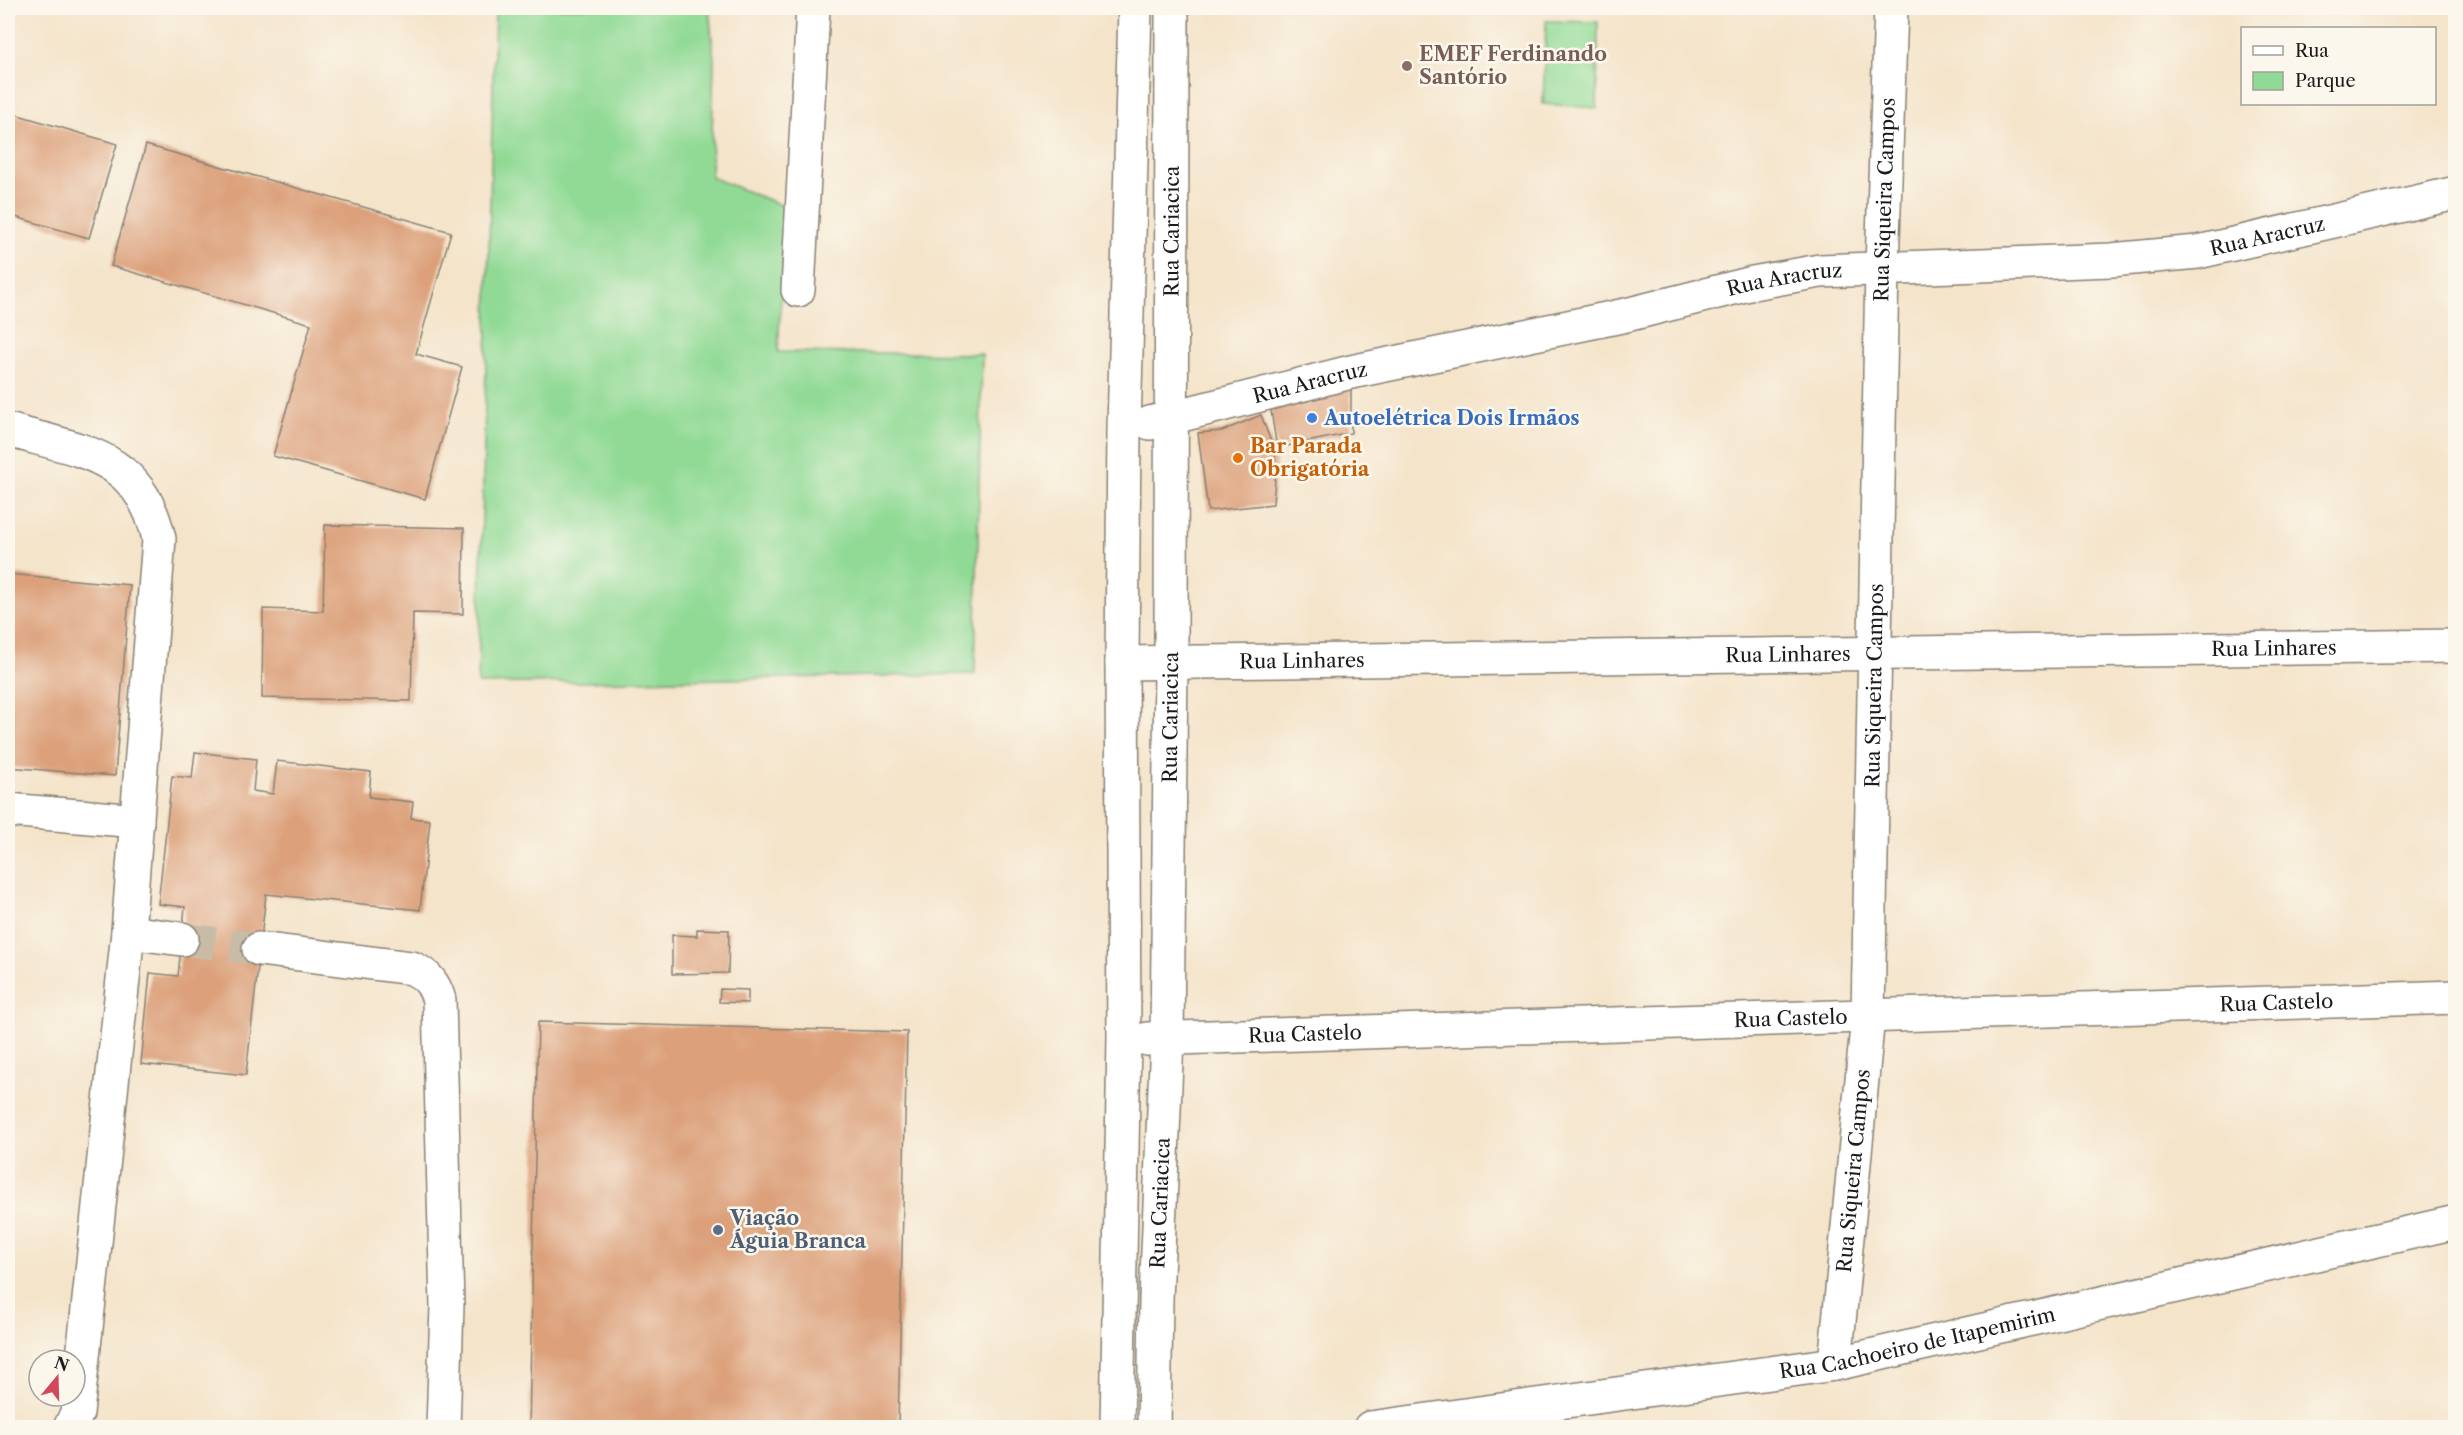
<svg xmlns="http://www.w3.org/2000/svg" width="2463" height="1435" viewBox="0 0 2463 1435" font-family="'Libre Caslon Text',serif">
<rect width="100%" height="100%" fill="#fbf7ec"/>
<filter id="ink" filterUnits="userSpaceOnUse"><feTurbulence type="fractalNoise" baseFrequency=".0167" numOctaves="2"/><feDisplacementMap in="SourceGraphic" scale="12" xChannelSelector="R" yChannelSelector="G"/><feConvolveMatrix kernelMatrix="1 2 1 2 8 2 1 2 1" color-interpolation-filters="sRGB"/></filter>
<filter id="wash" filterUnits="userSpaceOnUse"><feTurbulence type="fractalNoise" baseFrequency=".008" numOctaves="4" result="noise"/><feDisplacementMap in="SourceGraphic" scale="24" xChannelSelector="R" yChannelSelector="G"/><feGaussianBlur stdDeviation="1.35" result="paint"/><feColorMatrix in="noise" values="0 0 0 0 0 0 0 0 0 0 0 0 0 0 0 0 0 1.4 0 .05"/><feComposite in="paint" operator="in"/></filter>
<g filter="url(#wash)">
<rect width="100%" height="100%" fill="#f4e4ca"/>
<path fill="#91da95" stroke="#567b58" stroke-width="1.5" d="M495 8H709L714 60 711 177 786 207 778 352 982 354 975 674 478 684Z
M1546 21 1598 22 1597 108 1543 104Z"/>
<g id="blocks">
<path fill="#dca07a" d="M8 112 117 144 89 238 8 215Z
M146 145 451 232 416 354 462 367 425 499 273 456 311 324 111 266Z
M1351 377V433L1277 448 1270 404Z
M1261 415 1274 450 1276 467 1273 504 1208 511 1198 433 1222 431Z
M325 525 464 528 463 614 413 613 411 701 262 698 263 609 323 611Z
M8 574 130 585 115 776 8 767Z
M195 752 256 759 253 791 273 794 277 761 371 772 369 797 413 802 411 818 430 820 420 910 266 894 246 1075 141 1064 150 973 178 976 185 907 158 904 172 776 192 778Z
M697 929 729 930 728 973 672 974V935L697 936Z
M720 989 748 990V1003L719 1002Z
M8 1011 14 1012 9 1065H8Z
M538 1022 907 1032 898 1428H529Z"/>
</g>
</g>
<g filter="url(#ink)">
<use href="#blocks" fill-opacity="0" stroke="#888073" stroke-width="1.5"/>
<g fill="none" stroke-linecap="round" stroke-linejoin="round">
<path stroke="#c9bca7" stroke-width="33" stroke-dasharray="33 16" stroke-linecap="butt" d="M182 939 259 949"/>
<defs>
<g id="minor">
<path d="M798 290 813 8"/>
<path id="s1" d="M1150 423 1351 372 1626 315 1753 283 1820 271 2111 260 2198 252 2456 193"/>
<path d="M8 430C80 451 140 453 159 539L128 932 77 1413 70 1428"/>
<path id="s2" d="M1122 663 2456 646"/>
<path d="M8 810 137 821"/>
<path d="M128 932 182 939"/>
<path d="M259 949 412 968C427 975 434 983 439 1000L447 1306 443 1428"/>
<path id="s3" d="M1147 1039 2456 997"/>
<path id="s4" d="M1835 1364 1868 1016 1882 267 1891 8"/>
<path d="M1117 1428 1124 1038 1122 663 1124 429 1135 8"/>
<path id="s5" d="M1154 1428 1156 1299 1167 1039 1171 663 1172 8"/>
<path id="s6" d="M1370 1428 1835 1364 2456 1222"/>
</g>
</defs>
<use href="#minor" stroke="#888073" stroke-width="36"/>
<use href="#minor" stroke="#fff" stroke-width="33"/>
</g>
</g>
<circle fill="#8d6e63" stroke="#fbf7ec" stroke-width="2" cx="1407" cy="66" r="6"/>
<circle fill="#3f7fe0" stroke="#fbf7ec" stroke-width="2" cx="1312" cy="418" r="6"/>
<circle fill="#e8710a" stroke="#fbf7ec" stroke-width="2" cx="1238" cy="458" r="6"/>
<circle fill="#5c6f8a" stroke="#fbf7ec" stroke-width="2" cx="718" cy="1230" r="6"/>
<g text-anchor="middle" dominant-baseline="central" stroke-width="5" stroke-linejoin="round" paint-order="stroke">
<g font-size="20" font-weight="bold" fill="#785e54" stroke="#fbf7ec" text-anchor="start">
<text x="1419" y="54">EMEF Ferdinando<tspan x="1419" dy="23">Santório</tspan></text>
</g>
<g font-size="20" fill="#1c1c1c" stroke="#fbf7ec">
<text stroke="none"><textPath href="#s4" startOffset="1166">Rua Siqueira Campos</textPath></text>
<text stroke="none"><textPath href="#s5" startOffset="1197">Rua Cariacica</textPath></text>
<text stroke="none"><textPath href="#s1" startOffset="1137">Rua Aracruz</textPath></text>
<text stroke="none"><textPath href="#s1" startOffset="651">Rua Aracruz</textPath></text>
<text stroke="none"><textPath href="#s1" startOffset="165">Rua Aracruz</textPath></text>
<text stroke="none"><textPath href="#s2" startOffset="1152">Rua Linhares</textPath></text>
<text stroke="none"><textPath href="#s2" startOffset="666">Rua Linhares</textPath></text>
<text stroke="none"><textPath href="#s2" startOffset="180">Rua Linhares</textPath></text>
<text stroke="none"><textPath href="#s4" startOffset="680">Rua Siqueira Campos</textPath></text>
<text stroke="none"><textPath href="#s5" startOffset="711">Rua Cariacica</textPath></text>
<text stroke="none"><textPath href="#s3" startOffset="1130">Rua Castelo</textPath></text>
<text stroke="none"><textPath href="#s3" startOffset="644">Rua Castelo</textPath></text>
<text stroke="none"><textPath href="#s3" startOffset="158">Rua Castelo</textPath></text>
<text stroke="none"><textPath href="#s4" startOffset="194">Rua Siqueira Campos</textPath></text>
<text stroke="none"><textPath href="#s5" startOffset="225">Rua Cariacica</textPath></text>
<text stroke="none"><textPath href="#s6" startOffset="554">Rua Cachoeiro de Itapemirim</textPath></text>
</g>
<g font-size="20" font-weight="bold" fill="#366cbe" stroke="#fbf7ec" text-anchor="start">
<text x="1324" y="418">Autoelétrica Dois Irmãos</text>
</g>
<g font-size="20" font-weight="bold" fill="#c56008" stroke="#fbf7ec" text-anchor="start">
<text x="1250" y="446">Bar Parada<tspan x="1250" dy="23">Obrigatória</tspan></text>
</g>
<g font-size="20" font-weight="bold" fill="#4e5e75" stroke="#fbf7ec" text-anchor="start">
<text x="730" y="1218">Viação<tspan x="730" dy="23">Águia Branca</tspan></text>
</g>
</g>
<rect width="2463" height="1435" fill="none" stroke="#fbf7ec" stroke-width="30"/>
<rect x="2241" y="27" width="195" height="78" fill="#fbf7ec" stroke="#a29f99" stroke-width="1.5"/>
<rect x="2253" y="46" width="30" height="9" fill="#ffffff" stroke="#a29f99" stroke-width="1.5"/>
<text x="2295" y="57" font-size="18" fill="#1c1c1c">Rua</text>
<rect x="2253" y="72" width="30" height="18" fill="#91da95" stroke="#a29f99" stroke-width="1.5"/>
<text x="2295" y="87" font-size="18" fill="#1c1c1c">Parque</text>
<g transform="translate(57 1378) rotate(19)"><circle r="28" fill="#fbf7ec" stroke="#a29f99" stroke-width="1.5"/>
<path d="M0-4.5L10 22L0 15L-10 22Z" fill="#d1495b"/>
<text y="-9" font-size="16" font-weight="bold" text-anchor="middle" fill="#1c1c1c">N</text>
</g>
</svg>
